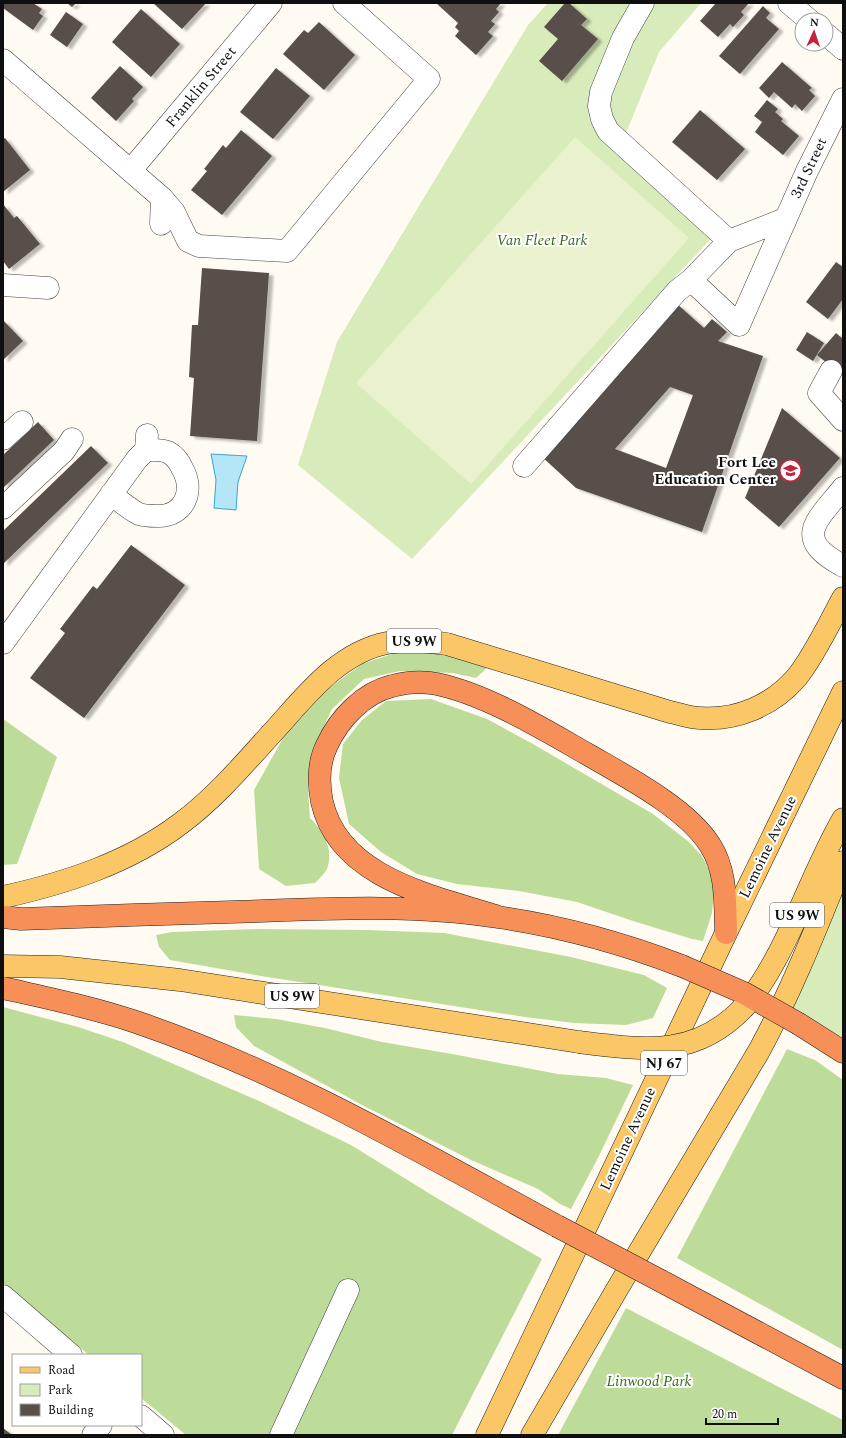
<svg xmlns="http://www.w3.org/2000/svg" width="846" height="1438" viewBox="0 0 846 1438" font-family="Spectral,serif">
<defs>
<filter id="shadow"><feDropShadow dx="4.5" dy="2.5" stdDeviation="1" flood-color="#0004"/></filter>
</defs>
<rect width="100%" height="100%" fill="#fffbf2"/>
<path fill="#d8ebba" d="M548 3H701L659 52 622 143 721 228 412 559 298 465 337 342 528 25Z
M843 862V1052L780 1010Z"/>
<path fill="#bedc99" d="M404 650 449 654 489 666 476 678 453 673 400 671 364 679 332 709 312 752 308 788 310 818C324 831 334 850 327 869 325 873 319 879 315 883L286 886 259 869 254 790 287 731 326 690 362 664Z
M431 699 487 719 533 744 653 814 689 842 702 856 715 881 712 913 703 941 692 939 633 921 577 902 519 891 457 884 417 874 381 852 349 824 339 778 343 744 362 720 386 701Z
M3 719 57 757 17 864 3 865Z
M258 929 368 930 444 933 571 957 644 975 667 988 653 1018 626 1025 574 1023 525 1017 261 976 170 960 159 947 156 935 172 932Z
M3 1007 78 1027 123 1042 259 1101 351 1145 435 1197 542 1259 452 1435H186L141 1398V1355H89L3 1283Z
M234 1015 276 1019 325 1028 382 1042 452 1054 558 1074 606 1078 633 1085 598 1158 571 1209 560 1204 538 1189 471 1160 364 1106 254 1046 236 1027Z
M787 1049 815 1060 843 1080V1350L677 1258Z
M626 1308 843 1420V1435H558Z"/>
<path fill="#e9f2cc" d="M575 137 689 238 471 484 356 383Z"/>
<path fill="#b5e6f8" stroke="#3aa4d0" d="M211 454 247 456 238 482 236 510 214 508 216 480Z"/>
<path fill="#584f4b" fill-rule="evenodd" filter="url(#shadow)" d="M3 3H33L42 9 39 13 43 16 33 30 3 8Z
M67 3H76L72 7Z
M153 3H206L182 29Z
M436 3H501L496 9 499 12 491 21 495 24 488 32 493 36 476 55 455 36 459 31 455 27 458 23Z
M565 3H569L587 19 581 25 598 39 562 81 539 61 558 39 544 27Z
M716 3H749L741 12 744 15 733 27 730 24 718 37 700 21Z
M763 6 770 13 766 18 779 29 740 74 719 56Z
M141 9 180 44 151 77 112 42Z
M66 12 83 24 67 47 50 35Z
M319 22 355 55 324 90 283 54 304 30 308 33Z
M782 62 812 88 809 90 815 96 802 111 795 104 792 108 774 92 769 98 759 88Z
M120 66 143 87 132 99 134 101 116 121 91 98Z
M276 68 310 96 273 139 240 112Z
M767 100 778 109 775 112 783 119 781 121 799 136 783 155 755 132 762 122 754 116Z
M700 110 745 149 717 180 672 142Z
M241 130 272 156 222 215 191 190 207 171 204 169 223 145 226 148Z
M5 138 30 170 3 192V139Z
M3 204 14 218 17 216 40 244 9 269 3 261Z
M836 262 843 267V299L828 319 806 302Z
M202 268 269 273 257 441 190 436 194 378 189 377 192 325H198Z
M677 304 704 328 712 319 727 332 718 341 763 356 702 532 576 488 540 455ZM670 387 693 395 666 468 615 449Z
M3 320 23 341 3 360Z
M807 332 824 343 813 361 796 350Z
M836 333 843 339V376L817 355Z
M782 408 840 458 779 527 745 498Z
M38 422 54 440 3 488V455Z
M91 446 108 463 3 564V531Z
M131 545 185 585 84 718 30 678 65 633 60 629 93 586 97 589Z
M3 1428 12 1435H3Z"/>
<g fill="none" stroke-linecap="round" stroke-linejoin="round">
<defs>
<path id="minor" d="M643 3 623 38 601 92 599 106 602 119 608 131 729 241
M789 3 809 20
M826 34 843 49
M3 60 162 198 174 212 188 241 199 246 287 251 429 79 344 3
M131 170 271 3
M785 219 729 241 691 280 739 325 807 171 843 99
M161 224 162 198
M3 285 48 288
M831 371 819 393 843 420
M3 439 22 422
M524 466 677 291 691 280
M843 488C816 522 792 538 843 566
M111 494C120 501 129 509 139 514 144 516 152 516 158 516 185 516 195 490 182 468 179 461 175 456 168 452 161 449 153 450 146 450
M3 508 64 451 72 439
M3 643 137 459 146 450 147 435
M3 1296 71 1355
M141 1416 163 1435
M93 1435 101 1425
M281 1435 348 1290"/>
<path id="major" d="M3 897C66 883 128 863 180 824 215 798 243 765 272 733 305 697 337 653 387 643 407 639 427 641 447 644L670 712C680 714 690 718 700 718 737 721 773 705 797 677 814 656 830 622 843 598
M3 966 60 967 180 980 579 1042
M745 1006C789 951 808 880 843 819
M487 1435 726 933 843 692
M532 1435 616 1291 759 1051C792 990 817 926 843 862"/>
<path id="highway" d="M496 916C433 896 339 878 322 802 318 782 318 763 327 745 339 719 363 693 392 686 407 682 423 681 437 684 488 695 543 729 587 754 625 776 687 808 710 845 727 871 725 903 726 933
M3 917 21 919C101 916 182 913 262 911 340 908 419 905 497 917 560 926 622 943 682 966
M3 988C47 998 92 1007 136 1022 284 1072 420 1152 557 1226
M799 1024 843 1052
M661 1281 843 1378"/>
</defs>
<use href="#minor" stroke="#424242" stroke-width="23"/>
<use href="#major" stroke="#202020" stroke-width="23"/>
<use href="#highway" stroke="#202020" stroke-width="23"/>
<use href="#minor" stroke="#fff" stroke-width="22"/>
<use href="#major" stroke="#fbc766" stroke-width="22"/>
<use href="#highway" stroke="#f79058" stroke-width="22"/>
<defs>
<path id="major-bridge" d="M579 1042C644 1050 696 1059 745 1006"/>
<path id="highway-bridge" d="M682 966 744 993 799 1024
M557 1226 661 1281"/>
</defs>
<use href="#major-bridge" stroke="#202020" stroke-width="23" stroke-linecap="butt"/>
<use href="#highway-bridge" stroke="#202020" stroke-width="23" stroke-linecap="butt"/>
<use href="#major-bridge" stroke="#fbc766" stroke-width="22"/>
<use href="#highway-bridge" stroke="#f79058" stroke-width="22"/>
</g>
<defs>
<symbol id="school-ring" viewBox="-11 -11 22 22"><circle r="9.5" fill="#fff" stroke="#c4233c" stroke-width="1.5"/><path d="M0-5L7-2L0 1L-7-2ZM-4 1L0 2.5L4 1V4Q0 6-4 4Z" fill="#c4233c"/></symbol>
</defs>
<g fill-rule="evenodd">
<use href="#school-ring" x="778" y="458" width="25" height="25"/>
</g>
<g text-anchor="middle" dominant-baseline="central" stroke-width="4" stroke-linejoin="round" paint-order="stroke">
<g fill="#fff" stroke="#575757" stroke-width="1">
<rect x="387" y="629" width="54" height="24" rx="3"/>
<rect x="770" y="903" width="54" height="24" rx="3"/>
<rect x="265" y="984" width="54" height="24" rx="3"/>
<rect x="641" y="1051" width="46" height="24" rx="3"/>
</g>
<g font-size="14" font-weight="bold" fill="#0f0f0f">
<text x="414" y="641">US 9W</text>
<text x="797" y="915">US 9W</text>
<text x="292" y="996">US 9W</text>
<text x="664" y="1063">NJ 67</text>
</g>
<g font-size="15" fill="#0f0f0f" stroke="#fff">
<text transform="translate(201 87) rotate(-50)">Franklin Street</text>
<text transform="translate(809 168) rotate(-65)">3rd Street</text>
<text transform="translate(768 847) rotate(-64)">Lemoine Avenue</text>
<text transform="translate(628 1139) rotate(-65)">Lemoine Avenue</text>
</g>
<g font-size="15" font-style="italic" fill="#356a1d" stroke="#fff">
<text x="542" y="240">Van Fleet Park</text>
<text x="649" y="1381">Linwood Park</text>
</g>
<g font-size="15" font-weight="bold" fill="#0f0f0f" stroke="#fff" text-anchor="end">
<text x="776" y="462">Fort Lee<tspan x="776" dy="17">Education Center</tspan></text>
</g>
</g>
<rect width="846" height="1438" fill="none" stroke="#0f0f0f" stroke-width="8"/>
<rect x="12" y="1354" width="130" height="72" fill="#ffffff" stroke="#9f9f9f"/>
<rect x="20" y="1367" width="20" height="6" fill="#fbc766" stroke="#9f9f9f"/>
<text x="48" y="1374" font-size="12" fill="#0f0f0f">Road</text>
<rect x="20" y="1384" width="20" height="12" fill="#d8ebba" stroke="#9f9f9f"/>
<text x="48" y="1394" font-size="12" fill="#0f0f0f">Park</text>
<rect x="20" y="1404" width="20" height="12" fill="#584f4b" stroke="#9f9f9f"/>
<text x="48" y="1414" font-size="12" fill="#0f0f0f">Building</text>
<g transform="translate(814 32) rotate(3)"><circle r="19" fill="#ffffff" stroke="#9f9f9f"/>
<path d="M0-3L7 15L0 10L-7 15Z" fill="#c4233c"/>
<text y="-6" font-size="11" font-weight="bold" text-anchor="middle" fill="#0f0f0f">N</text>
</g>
<path d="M706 1418v6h72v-6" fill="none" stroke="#0f0f0f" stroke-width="2"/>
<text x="712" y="1418" font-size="12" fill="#0f0f0f" stroke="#ffffff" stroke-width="3" paint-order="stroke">20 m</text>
</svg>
